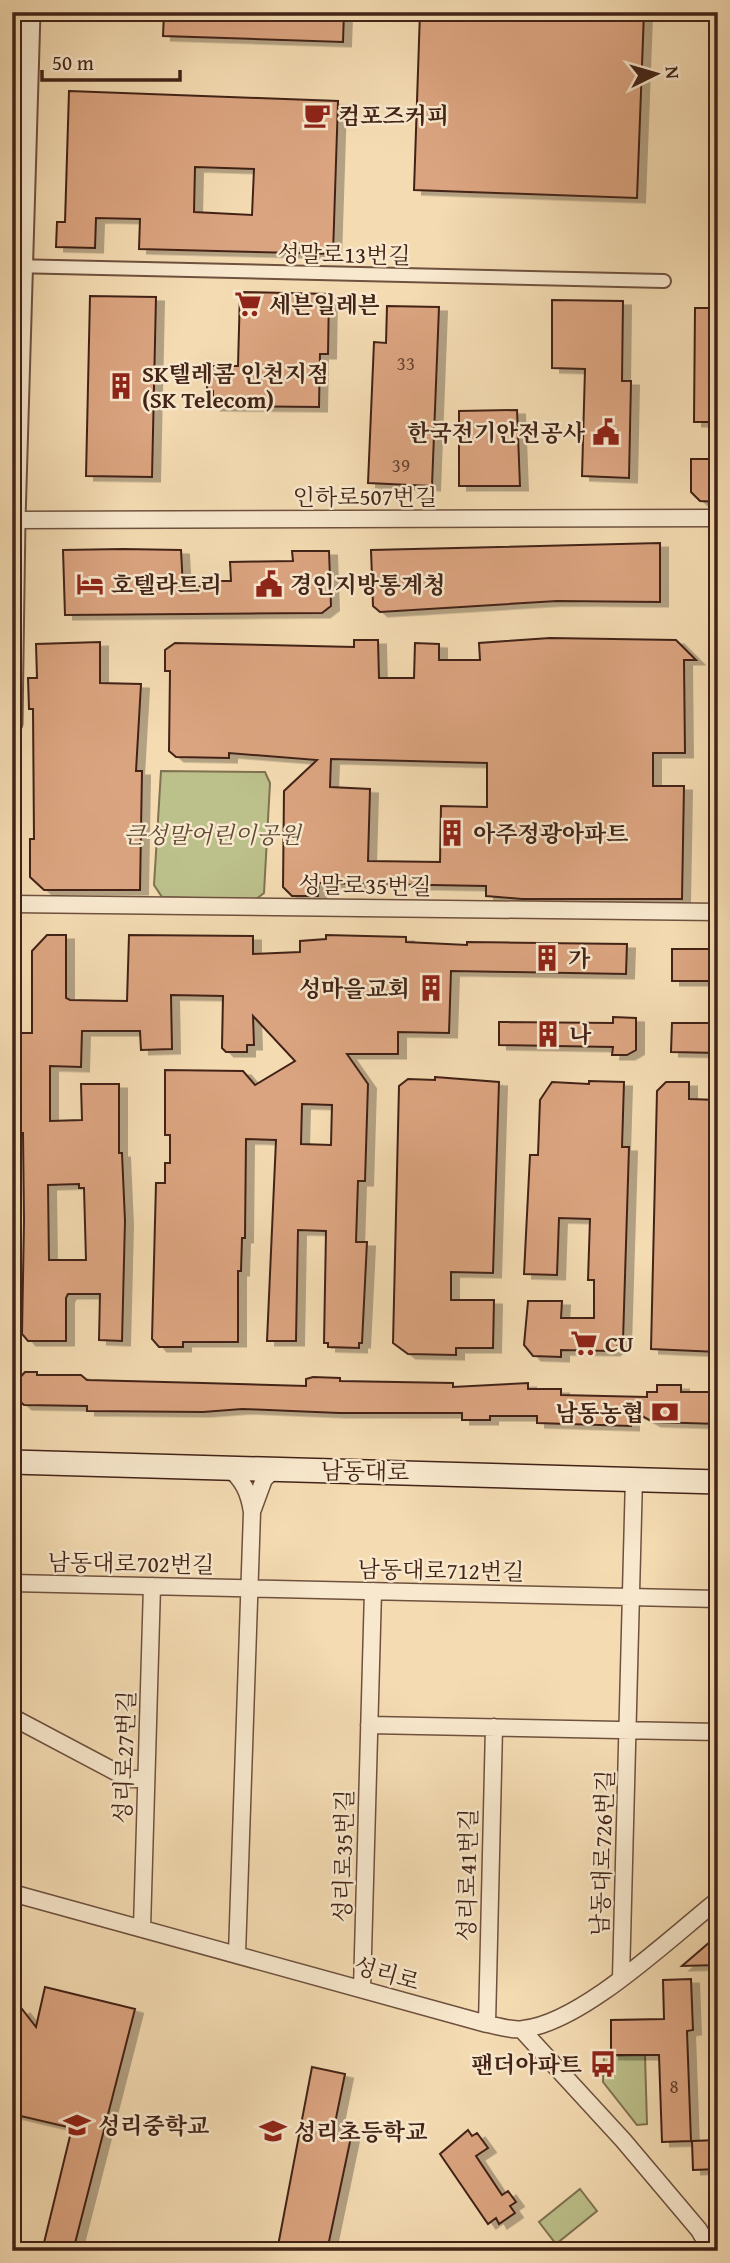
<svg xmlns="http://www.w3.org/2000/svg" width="730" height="2263" viewBox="0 0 730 2263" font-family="'Gentium Book Plus','Noto Serif KR',serif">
<defs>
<filter id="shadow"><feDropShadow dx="8" dy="4.5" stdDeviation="0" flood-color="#0004"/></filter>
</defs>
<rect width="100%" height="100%" fill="#f4dbb2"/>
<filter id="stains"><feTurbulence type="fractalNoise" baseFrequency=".00286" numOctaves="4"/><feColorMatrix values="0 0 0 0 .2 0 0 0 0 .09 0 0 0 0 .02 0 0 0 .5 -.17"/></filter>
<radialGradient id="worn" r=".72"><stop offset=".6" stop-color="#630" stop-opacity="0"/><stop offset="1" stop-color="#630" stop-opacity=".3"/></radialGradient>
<path fill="#bcc08b" stroke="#7f7251" stroke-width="2" d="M161 771 265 772 270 783 264 893 255 900 162 897 154 885Z
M645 2055 647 2124 637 2125 603 2082 604 2056Z
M580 2189 597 2211 556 2244 539 2222Z"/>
<path fill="#dba480" stroke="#422317" stroke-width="2" fill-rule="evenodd" filter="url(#shadow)" d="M164 12H344L343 42 163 36Z
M420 12H644L637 198 414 190Z
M69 91 338 101 333 254 139 249 140 219 96 218 95 248 56 247 57 222H65ZM195 167 254 169 252 215 194 212Z
M240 292 329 294 328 354H320L319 407 213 406V391H207L208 366H238Z
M90 296 156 297 152 477 86 476Z
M552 300 623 301 622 381H631L629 478 582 476 585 369 552 368Z
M387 306 439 307 432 486 368 483 374 342 386 343Z
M695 308H718V422H694Z
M517 410 520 486H459V411Z
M691 459H718V502L700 501 691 492Z
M660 543V602L557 601 380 612 373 606 371 550Z
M123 549 181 550 183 587 215 586V581H231L230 562 293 561 292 551H329L331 606 322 613 65 615 63 550Z
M550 638 676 640 696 660H684L685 753H653V786H684L682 899H522L486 896V886L319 883 318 896H292L283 887 284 791 317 760 229 753V758L176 757 169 751 170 671H165V650L175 643 354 647V640H378L379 678H414L415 643 439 644V660H480L479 643ZM331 759 487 763V807L441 806 440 862 368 861 370 789 330 787Z
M100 642V683L141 684 136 771H142L140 890H44L30 877V839H34L33 709H29L28 678H37L36 644Z
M47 935H66V998L70 1000 127 1001 129 935 253 936V954L300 952V941L326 939V935L406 937V942L467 945V942L627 944 626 974 451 971 449 1033 398 1032V1054H347L368 1084 365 1181H358L356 1242H367L362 1343H359V1348L328 1347V1343H324L326 1231 298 1230 296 1341H267L276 1140 246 1139 245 1238H242L241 1271H238V1342H183V1347H159L152 1339 156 1183H165V1163H170V1135H165V1070L243 1071 255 1085 295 1061 253 1016 254 1045H247V1052H226L222 1048 223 996 171 995 172 1049 141 1050 140 1031H82L81 1067 50 1066V1121L82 1120 81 1084H119V1153H122L125 1221 122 1341 99 1340 100 1294H68L66 1298V1341H28L22 1334 24 1221 23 1133H20L21 1033H32V951ZM302 1104 332 1105 331 1145 301 1144ZM79 1184V1188H84L86 1260H49L48 1185Z
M672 949H718V981H672Z
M613 1017 636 1018V1050L627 1055H612L613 1047 499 1045V1022L613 1023Z
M672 1023H718V1053L671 1052Z
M435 1077 499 1082 493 1273 451 1272V1300H494L493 1348H456V1355L408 1354 393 1343 399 1086 408 1079 435 1080Z
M589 1081 624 1082 622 1147H629L623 1341 612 1351 561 1350V1357L533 1356 524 1345 528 1301H562L561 1318H594V1280H588L590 1219 559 1218 557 1275 524 1274 530 1155H538L540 1100 552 1082 589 1084Z
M666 1082H689V1099L718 1100V1352L651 1349 657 1091Z
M25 1372H37V1375H81L87 1380 203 1383 306 1386V1379L313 1377 340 1378V1381L453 1383V1387L528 1383V1389H561V1395L647 1397V1392H657V1385H681V1392H718V1424L653 1422 631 1410V1426L537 1423V1416H490V1420H462V1413H339L242 1409 203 1412 87 1411V1406L24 1405 15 1397 16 1382Z
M718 1935V1965L682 1966Z
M691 1979 693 2030 687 2031 691 2141 662 2142 659 2055H611V2020L664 2019 663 1980Z
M45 1987 135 2009 73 2251H42L72 2128 12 2114V2015L22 2009 36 2027Z
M312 2067 345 2074 333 2133 351 2137 327 2251H277Z
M468 2130 472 2136 477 2133 488 2148 476 2156 502 2195 508 2191 516 2202 510 2206 515 2213 499 2224 496 2218 488 2224 440 2154Z
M718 2140V2169L693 2170 692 2141Z"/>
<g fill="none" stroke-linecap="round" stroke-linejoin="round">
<defs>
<path id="pedestrian" d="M12 266 664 281"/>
<path id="minor" d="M12 520 718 518
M12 904 718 912
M228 1467C243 1480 249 1492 252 1512L237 1954
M253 1509 264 1479 276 1468
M12 1583 718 1599
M12 1717 129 1779H146
M369 1725 718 1732
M12 1893 487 2024C498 2026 512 2031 523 2029 582 2023 671 1937 718 1900
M142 1928 152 1586
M621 1978 634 1477
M362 1989 373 1591
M487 2024 494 1727
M522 2030 623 2140 699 2230 711 2251"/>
<path id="tertiary" d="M12 723 15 520 30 12"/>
<path id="secondary" d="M12 1462 718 1482"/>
</defs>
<use href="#pedestrian" stroke="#6e513e" stroke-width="16"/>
<use href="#minor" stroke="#6e513e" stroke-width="19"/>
<use href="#tertiary" stroke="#6e513e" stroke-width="23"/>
<use href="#secondary" stroke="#422317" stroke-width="26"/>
<use href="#pedestrian" stroke="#f8e8cd" stroke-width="12"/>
<use href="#minor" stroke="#f8e8cd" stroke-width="16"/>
<use href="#tertiary" stroke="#f8e8cd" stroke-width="19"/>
<use href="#secondary" stroke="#f8e8cd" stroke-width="23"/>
</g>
<defs>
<symbol id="cafe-bare" viewBox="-9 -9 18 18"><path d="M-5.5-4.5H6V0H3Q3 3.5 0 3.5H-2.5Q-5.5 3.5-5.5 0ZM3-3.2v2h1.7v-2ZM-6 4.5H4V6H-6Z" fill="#8f2418" stroke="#f8e8cd" stroke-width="2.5" paint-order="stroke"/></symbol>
<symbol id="supermarket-bare" viewBox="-9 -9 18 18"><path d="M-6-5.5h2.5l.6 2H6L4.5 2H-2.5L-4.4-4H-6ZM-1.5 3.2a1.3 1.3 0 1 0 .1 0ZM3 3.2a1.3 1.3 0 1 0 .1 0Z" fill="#8f2418" stroke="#f8e8cd" stroke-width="2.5" paint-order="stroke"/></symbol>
<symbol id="building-bare" viewBox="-9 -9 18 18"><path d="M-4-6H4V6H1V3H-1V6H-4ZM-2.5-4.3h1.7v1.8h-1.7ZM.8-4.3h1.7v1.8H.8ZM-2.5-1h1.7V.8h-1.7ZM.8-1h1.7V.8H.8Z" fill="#8f2418" stroke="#f8e8cd" stroke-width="2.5" paint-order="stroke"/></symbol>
<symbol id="civic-bare" viewBox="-9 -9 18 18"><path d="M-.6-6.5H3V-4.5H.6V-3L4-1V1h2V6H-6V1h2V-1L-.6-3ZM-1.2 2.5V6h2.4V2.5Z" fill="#8f2418" stroke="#f8e8cd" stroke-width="2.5" paint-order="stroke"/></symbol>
<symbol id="hotel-bare" viewBox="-9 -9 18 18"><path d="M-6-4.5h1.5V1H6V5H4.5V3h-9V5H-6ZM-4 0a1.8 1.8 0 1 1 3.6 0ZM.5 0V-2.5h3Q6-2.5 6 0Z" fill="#8f2418" stroke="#f8e8cd" stroke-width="2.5" paint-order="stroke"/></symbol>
<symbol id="bank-bare" viewBox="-9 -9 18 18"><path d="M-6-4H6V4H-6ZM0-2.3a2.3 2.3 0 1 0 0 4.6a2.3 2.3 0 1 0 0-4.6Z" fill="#8f2418" stroke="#f8e8cd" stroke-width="2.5" paint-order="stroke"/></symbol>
<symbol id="bus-bare" viewBox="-9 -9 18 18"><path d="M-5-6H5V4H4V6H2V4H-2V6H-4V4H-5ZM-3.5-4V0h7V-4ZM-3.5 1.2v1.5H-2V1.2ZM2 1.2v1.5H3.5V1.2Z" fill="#8f2418" stroke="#f8e8cd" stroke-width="2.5" paint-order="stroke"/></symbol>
<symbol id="school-bare" viewBox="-9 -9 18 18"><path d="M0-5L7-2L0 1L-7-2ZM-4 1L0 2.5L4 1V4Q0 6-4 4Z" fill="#8f2418" stroke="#f8e8cd" stroke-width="2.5" paint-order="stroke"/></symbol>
</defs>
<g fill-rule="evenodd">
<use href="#cafe-bare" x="298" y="96" width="38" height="38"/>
<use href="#supermarket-bare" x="229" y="285" width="38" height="38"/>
<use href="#building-bare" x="102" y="367" width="38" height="38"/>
<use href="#civic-bare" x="587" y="413" width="38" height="38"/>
<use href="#hotel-bare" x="71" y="565" width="38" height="38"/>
<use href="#civic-bare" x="250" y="565" width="38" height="38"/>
<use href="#building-bare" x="433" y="814" width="38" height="38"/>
<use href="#building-bare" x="528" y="939" width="38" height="38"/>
<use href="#building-bare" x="412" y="969" width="38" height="38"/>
<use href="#building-bare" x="529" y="1015" width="38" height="38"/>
<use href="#supermarket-bare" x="565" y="1324" width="38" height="38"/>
<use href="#bank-bare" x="646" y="1393" width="38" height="38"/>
<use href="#bus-bare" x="584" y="2045" width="38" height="38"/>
<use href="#school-bare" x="58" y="2106" width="38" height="38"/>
<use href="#school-bare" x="254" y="2112" width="38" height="38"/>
</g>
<g text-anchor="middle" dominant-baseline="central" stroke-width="5" stroke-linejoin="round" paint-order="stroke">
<g font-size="19" fill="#684331">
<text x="406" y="363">33</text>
<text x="401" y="465">39</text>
<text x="674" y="2086">8</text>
</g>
<g font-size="23" font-weight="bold" fill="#422317" stroke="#f8e8cd" text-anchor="start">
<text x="338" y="115">컴포즈커피</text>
<text x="269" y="304">세븐일레븐</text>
<text x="142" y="373">SK텔레콤 인천지점<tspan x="142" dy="26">(SK Telecom)</tspan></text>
<text x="585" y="432" text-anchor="end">한국전기안전공사</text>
<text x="111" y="584">호텔라트리</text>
<text x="290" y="584">경인지방통계청</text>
<text x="473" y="833">아주정광아파트</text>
<text x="568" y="958">가</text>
<text x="410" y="988" text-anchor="end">성마을교회</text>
<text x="569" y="1034">나</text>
<text x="605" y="1343">CU</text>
<text x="644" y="1412" text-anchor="end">남동농협</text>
<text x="582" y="2064" text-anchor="end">팬더아파트</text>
<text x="98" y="2125">성리중학교</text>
<text x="294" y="2131">성리초등학교</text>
</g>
<g font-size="23" fill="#422317" stroke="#f8e8cd">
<text transform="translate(344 254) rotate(1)">성말로13번길</text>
<text x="365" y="496">인하로507번길</text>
<text transform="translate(365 885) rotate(1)">성말로35번길</text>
<text transform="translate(365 1471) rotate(1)">남동대로</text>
<text transform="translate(131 1563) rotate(1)">남동대로702번길</text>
<text transform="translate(441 1570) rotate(1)">남동대로712번길</text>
<text transform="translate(124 1757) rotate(-88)">성리로27번길</text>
<text transform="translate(602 1853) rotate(-88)">남동대로726번길</text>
<text transform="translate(343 1856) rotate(-89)">성리로35번길</text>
<text transform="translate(467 1875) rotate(-89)">성리로41번길</text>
<text transform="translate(387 1973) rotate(16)">성리로</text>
</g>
<g font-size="23" font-style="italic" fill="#604a34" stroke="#f8e8cd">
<text x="212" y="834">큰성말어린이공원</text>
</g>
</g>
<rect width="730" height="2263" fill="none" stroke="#f4dbb2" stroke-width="42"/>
<rect x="14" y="14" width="702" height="2235" fill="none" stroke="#422317" stroke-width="3.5"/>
<rect x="21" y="21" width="688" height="2221" fill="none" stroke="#422317" stroke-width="2"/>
<g transform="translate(656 74) rotate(85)" stroke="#f8e8cd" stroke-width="5" paint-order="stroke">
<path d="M0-5L12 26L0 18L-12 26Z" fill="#422317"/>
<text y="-10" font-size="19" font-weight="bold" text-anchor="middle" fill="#422317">N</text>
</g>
<path d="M42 70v10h138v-10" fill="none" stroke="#422317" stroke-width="3.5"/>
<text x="52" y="70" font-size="21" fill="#422317" stroke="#f8e8cd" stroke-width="5" paint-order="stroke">50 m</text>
<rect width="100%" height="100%" filter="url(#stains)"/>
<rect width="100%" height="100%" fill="url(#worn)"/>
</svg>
